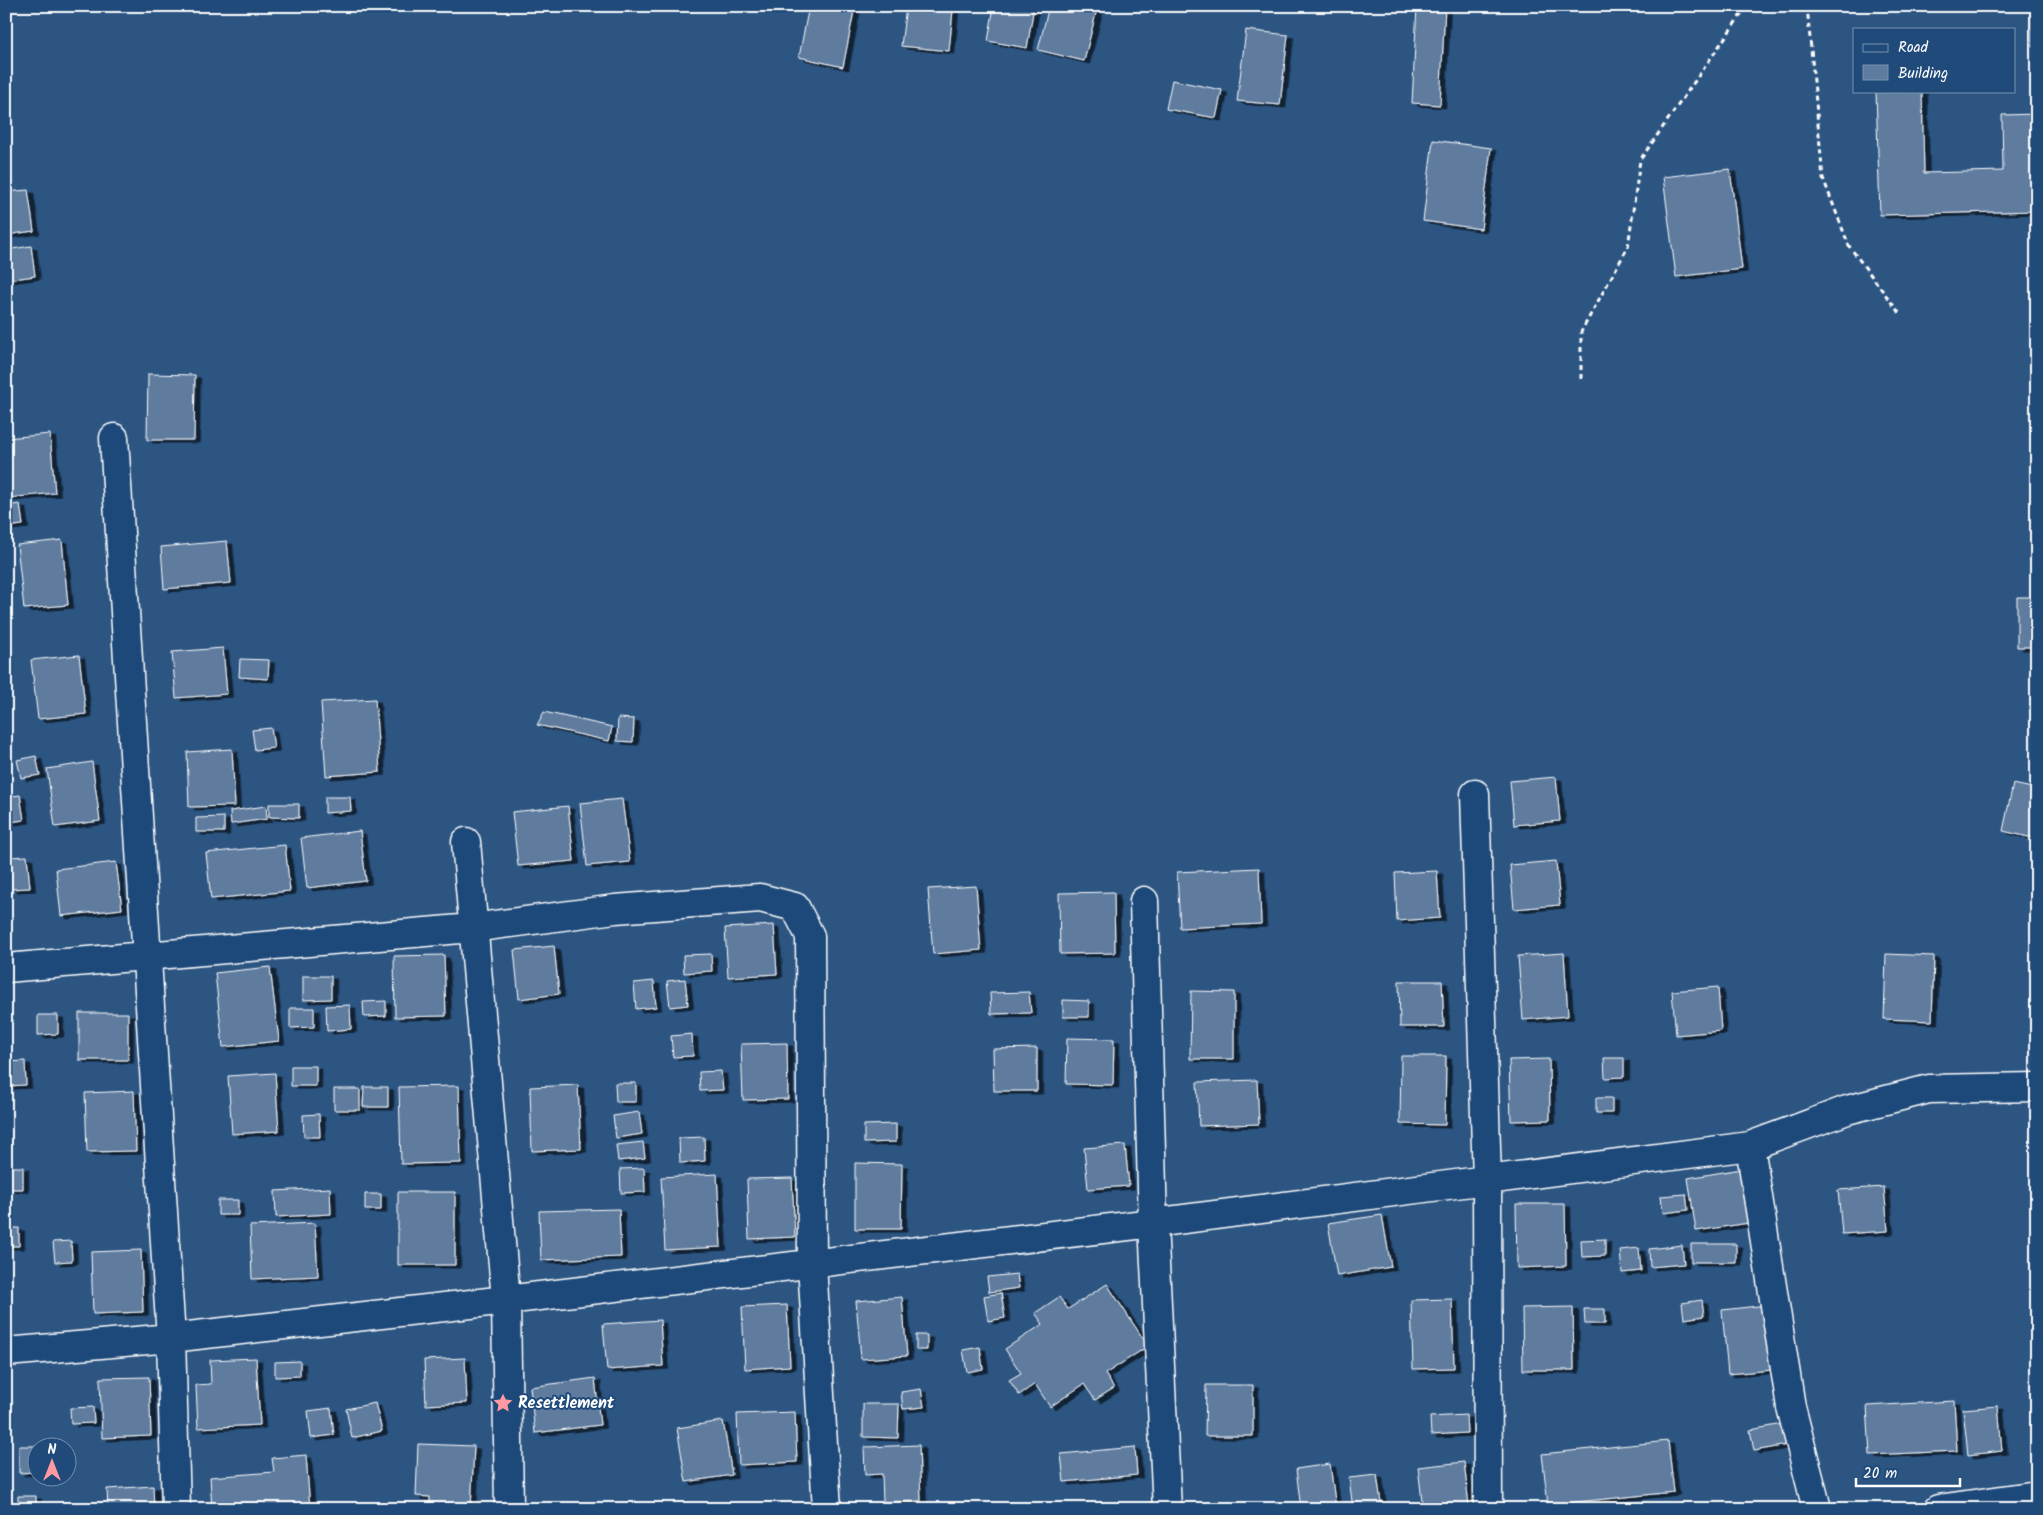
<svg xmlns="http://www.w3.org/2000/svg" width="2043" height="1515" viewBox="0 0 2043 1515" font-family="Kalam,sans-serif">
<defs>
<filter id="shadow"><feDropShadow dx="5.5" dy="3" stdDeviation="0" flood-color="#0009"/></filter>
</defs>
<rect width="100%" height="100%" fill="#2c5582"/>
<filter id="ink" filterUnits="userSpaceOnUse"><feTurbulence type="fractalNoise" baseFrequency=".02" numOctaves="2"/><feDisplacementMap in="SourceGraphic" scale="10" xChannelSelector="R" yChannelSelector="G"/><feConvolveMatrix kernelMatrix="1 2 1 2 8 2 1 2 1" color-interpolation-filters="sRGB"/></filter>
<g filter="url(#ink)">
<path fill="#5e7c9f" stroke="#fff" filter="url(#shadow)" d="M809 6H855L843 67 799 57Z
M906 6 953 10 949 51 901 46Z
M994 6H1034L1027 48 988 41Z
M1049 6H1085L1097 9 1084 61 1038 50Z
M1417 6H1445L1440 105 1412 103Z
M2032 10H2037V47H2032Z
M1246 30 1288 35 1280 105 1237 101Z
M1172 80 1222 90 1216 118 1166 109Z
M1922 91 1924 173 2003 171 2002 115 2037 114V211L1880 215 1876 92Z
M1433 140 1491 148 1481 229 1423 221Z
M1730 169 1742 269 1676 277 1663 177Z
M28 190 34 231 6 235V192Z
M31 246 35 276 6 280V250Z
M148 374 195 375 194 440H147Z
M50 434 55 493 8 498 6 438Z
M20 504 23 525 6 527V506Z
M62 540 68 605 24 609 17 545Z
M227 541 231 583 164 589 161 547Z
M2017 597H2037V647H2017Z
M223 648 227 694 176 698 172 652Z
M79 655 86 714 38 719 31 660Z
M240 659 269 660 268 679 239 677Z
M375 699 380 772 326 776 321 702Z
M544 712 612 727 609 741 537 725Z
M618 718 634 719 633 742 617 741Z
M271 728 274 748 255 750 252 730Z
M232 749 235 806 189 807 187 752Z
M36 756 40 775 21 778 17 760Z
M92 762 100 821 55 827 47 769Z
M1556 777 1560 821 1514 825 1510 781Z
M2013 784 2037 789V839L2003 831Z
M20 795 24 820 10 822 6 797Z
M325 797H350L351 811 325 813Z
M622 799 630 862 587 866 580 803Z
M269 804H299V818L269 817Z
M266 806 267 819 231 824 230 811Z
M568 806 574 861 518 866 512 812Z
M224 817V832H196V818Z
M360 831 366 881 307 888 301 838Z
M285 845 290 891 211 899 206 853Z
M27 856 30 888 11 889 9 857Z
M1556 861 1560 905 1514 909 1510 865Z
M116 862 122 909 61 916 56 869Z
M1259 868 1261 924 1180 928 1177 872Z
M1437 871 1440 918 1397 921 1395 873Z
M976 886 981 950 933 954 928 889Z
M1114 892 1115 953 1060 954 1059 893Z
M774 925 777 974 728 977 725 928Z
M554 946 559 994 519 999 514 950Z
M1564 953 1568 1016 1523 1020 1518 956Z
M711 954 712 971 684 973 683 955Z
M1886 954 1934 956 1932 1021 1884 1019Z
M444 955 446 1016 395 1017 394 956Z
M270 967 279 1041 223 1047 215 973Z
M303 976H331V999L303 1000Z
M685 979 688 1005 670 1007 667 981Z
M654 981 656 1007 636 1009 634 983Z
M1399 981H1442L1444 1027H1400Z
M1718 987 1721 1031 1676 1035 1672 991Z
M1191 991 1234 992V1059H1190Z
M1029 992 1031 1013 991 1014 990 993Z
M1063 1000 1089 1001V1017H1063Z
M386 1001V1016L364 1017 363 1002Z
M350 1005 351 1029 327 1031 326 1006Z
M290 1008H314V1027L290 1028Z
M79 1013H128V1060H79Z
M38 1015H58V1034L38 1035Z
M692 1034 693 1056 673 1057 671 1036Z
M1067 1038 1114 1039 1113 1085 1066 1084Z
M787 1043 788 1099 743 1100 741 1044Z
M1037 1048V1091H994L993 1049Z
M1401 1056H1446L1445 1125 1400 1124Z
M1604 1058H1624V1077L1605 1078Z
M1549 1059 1550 1120 1511 1121 1509 1060Z
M25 1061 26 1085 8 1086 7 1062Z
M291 1066H316V1086H291Z
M721 1071 723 1090 700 1091 699 1072Z
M275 1073 279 1131 232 1134 228 1076Z
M1257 1080 1259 1124 1199 1126 1197 1082Z
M615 1083H636V1102H616Z
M578 1085 581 1149 532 1151 530 1087Z
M459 1086 461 1163 401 1164 399 1087Z
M364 1087H388V1107H363Z
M334 1089H360V1110H334Z
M134 1091 136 1151 87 1152 85 1093Z
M1596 1098H1612V1113H1596Z
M639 1112 642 1134 616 1138 613 1116Z
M319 1114 320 1137H304L303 1115Z
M896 1124V1142L864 1143V1125Z
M704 1137 705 1161 680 1163 679 1138Z
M643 1142 645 1158 618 1161 616 1145Z
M1125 1145 1129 1186 1088 1189 1084 1148Z
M855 1163 902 1164 901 1229H855Z
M8 1167H23V1189H8Z
M644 1168 645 1192 621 1193 620 1169Z
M1741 1169 1749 1223 1696 1231 1688 1178Z
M717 1174 721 1247 665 1250 661 1177Z
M792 1178 795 1237 749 1239 747 1179Z
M1884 1187 1888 1231 1842 1234 1838 1190Z
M330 1188 331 1214 276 1217 275 1191Z
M398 1192H455V1265H398Z
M365 1194H381V1210H365Z
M1686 1194 1688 1210 1663 1213 1661 1196Z
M218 1200H238V1215H218Z
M1516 1204H1565L1566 1266 1517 1268Z
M619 1209 621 1257 541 1260 539 1211Z
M1382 1215 1391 1267 1337 1276 1328 1223Z
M315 1223 318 1276 252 1279 250 1226Z
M6 1228H19V1246H6Z
M1605 1239V1256L1582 1257 1581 1240Z
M71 1241 72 1261 55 1262 53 1242Z
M1691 1244H1736V1262H1691Z
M1682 1245 1684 1264 1650 1267 1649 1249Z
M1639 1248 1641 1271 1622 1273 1620 1250Z
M141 1250 143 1312 93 1314 91 1252Z
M1017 1274 1019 1288 989 1292 987 1277Z
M1107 1284 1148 1346 1105 1374 1114 1388 1095 1400 1084 1384 1050 1407 1035 1384 1019 1395 1009 1380 1021 1373 1005 1349 1043 1324 1035 1313 1059 1297 1068 1309Z
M1001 1293 1005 1318 988 1321 984 1296Z
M902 1297 907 1356 861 1359 856 1301Z
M1452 1299 1454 1368 1413 1369 1411 1300Z
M1702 1300 1704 1316 1684 1319 1682 1303Z
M787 1305 790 1366 745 1369 742 1307Z
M1767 1305 1773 1370 1728 1374 1722 1310Z
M1573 1307 1574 1370H1523L1522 1308Z
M1584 1309H1605V1324H1585Z
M660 1320 663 1366 607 1370 603 1324Z
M916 1335H927V1350H916Z
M980 1347 983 1369 967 1372 963 1350Z
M256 1358 260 1425 198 1428 196 1385 211 1384 210 1360Z
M465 1358 467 1403 426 1405 424 1360Z
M300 1361V1376L275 1377V1362Z
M149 1377 151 1436 102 1438 100 1378Z
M595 1378 600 1425 535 1433 530 1387Z
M1206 1385H1253V1436H1205Z
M921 1389 924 1407 903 1409 901 1392Z
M1954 1401 1957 1451 1870 1455 1867 1406Z
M375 1403 382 1431 352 1438 346 1409Z
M863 1404H899L898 1438 863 1437Z
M1998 1406 2002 1451 1968 1455 1963 1409Z
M93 1407 94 1423 71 1424 70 1408Z
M331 1408 334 1435 311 1438 308 1411Z
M795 1412 797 1462 739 1465 737 1414Z
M1466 1415 1467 1433 1431 1435 1430 1417Z
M723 1421 732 1475 686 1482 677 1428Z
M1789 1423 1793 1444 1754 1451 1750 1430Z
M1668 1441 1674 1492 1548 1505 1542 1454Z
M418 1444 474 1446 471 1509H430V1497L416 1496Z
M919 1445 921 1501 883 1502 882 1474 865 1475 864 1447Z
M19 1446H36L37 1472 19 1473Z
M1135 1447 1137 1475 1064 1482 1061 1454Z
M306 1455 310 1509H212L210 1477 274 1472 272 1458Z
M1464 1462 1469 1506 1446 1509H1423L1418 1467Z
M1330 1464 1336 1509H1301L1296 1469Z
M1377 1475 1382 1509H1353L1349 1478Z
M153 1486 154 1509H108L107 1489Z
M18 1496H36V1509H18Z"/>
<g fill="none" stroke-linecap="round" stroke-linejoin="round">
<defs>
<path id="minor" d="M114 438 171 1338 176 1509
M1475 794 1487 1180 1488 1509
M466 842 506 1300 509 1509
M1144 901 1153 1223 1167 1509
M6 968 472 928 615 909 760 898 795 907 810 936 812 1264 827 1509
M1750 1146 1791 1407 1817 1509
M6 1352 171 1338 506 1300 1153 1223 1487 1180 1750 1146 1847 1110 1929 1089 2037 1087
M1938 1509 2037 1495"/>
</defs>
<use href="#minor" stroke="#fff" stroke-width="31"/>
<path stroke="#fff" stroke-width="3" stroke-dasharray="5 4" stroke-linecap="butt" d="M1807 6 1823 178 1849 246 1900 314
M1581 379V332L1628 247 1640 160 1747 6"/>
<use href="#minor" stroke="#1f4a7a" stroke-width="28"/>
</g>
</g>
<defs>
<symbol id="sight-bare" viewBox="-9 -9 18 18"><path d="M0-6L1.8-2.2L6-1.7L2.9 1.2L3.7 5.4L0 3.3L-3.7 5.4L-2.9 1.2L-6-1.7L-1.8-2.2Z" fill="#ff9aa2" stroke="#1f4a7a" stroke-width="2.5" paint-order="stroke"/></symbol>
</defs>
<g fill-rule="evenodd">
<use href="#sight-bare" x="489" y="1389" width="28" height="28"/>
</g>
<g text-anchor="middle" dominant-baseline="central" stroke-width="4" stroke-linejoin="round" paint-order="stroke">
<g font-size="16" font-weight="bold" fill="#fff" stroke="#1f4a7a" text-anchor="start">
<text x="518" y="1403">Resettlement</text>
</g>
</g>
<rect width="2043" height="1515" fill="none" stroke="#1f4a7a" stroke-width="25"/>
<rect x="12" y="12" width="2018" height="1490" fill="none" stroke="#fff" stroke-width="2" filter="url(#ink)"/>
<rect x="1853" y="28" width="162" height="65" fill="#1f4a7a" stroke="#7992af"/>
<rect x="1863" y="44" width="25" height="8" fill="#1f4a7a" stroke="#7992af"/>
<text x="1898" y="52" font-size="15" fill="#ffffff">Road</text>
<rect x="1863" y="65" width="25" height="15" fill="#5e7c9f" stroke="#7992af"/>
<text x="1898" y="78" font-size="15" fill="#ffffff">Building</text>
<g transform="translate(52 1462)"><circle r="24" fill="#1f4a7a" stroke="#7992af"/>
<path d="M0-4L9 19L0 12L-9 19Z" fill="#ff9aa2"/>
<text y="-8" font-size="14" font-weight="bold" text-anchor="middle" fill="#ffffff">N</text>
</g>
<path d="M1856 1478v8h104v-8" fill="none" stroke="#ffffff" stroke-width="2.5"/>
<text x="1863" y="1478" font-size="15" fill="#ffffff" stroke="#1f4a7a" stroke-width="4" paint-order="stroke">20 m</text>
</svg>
